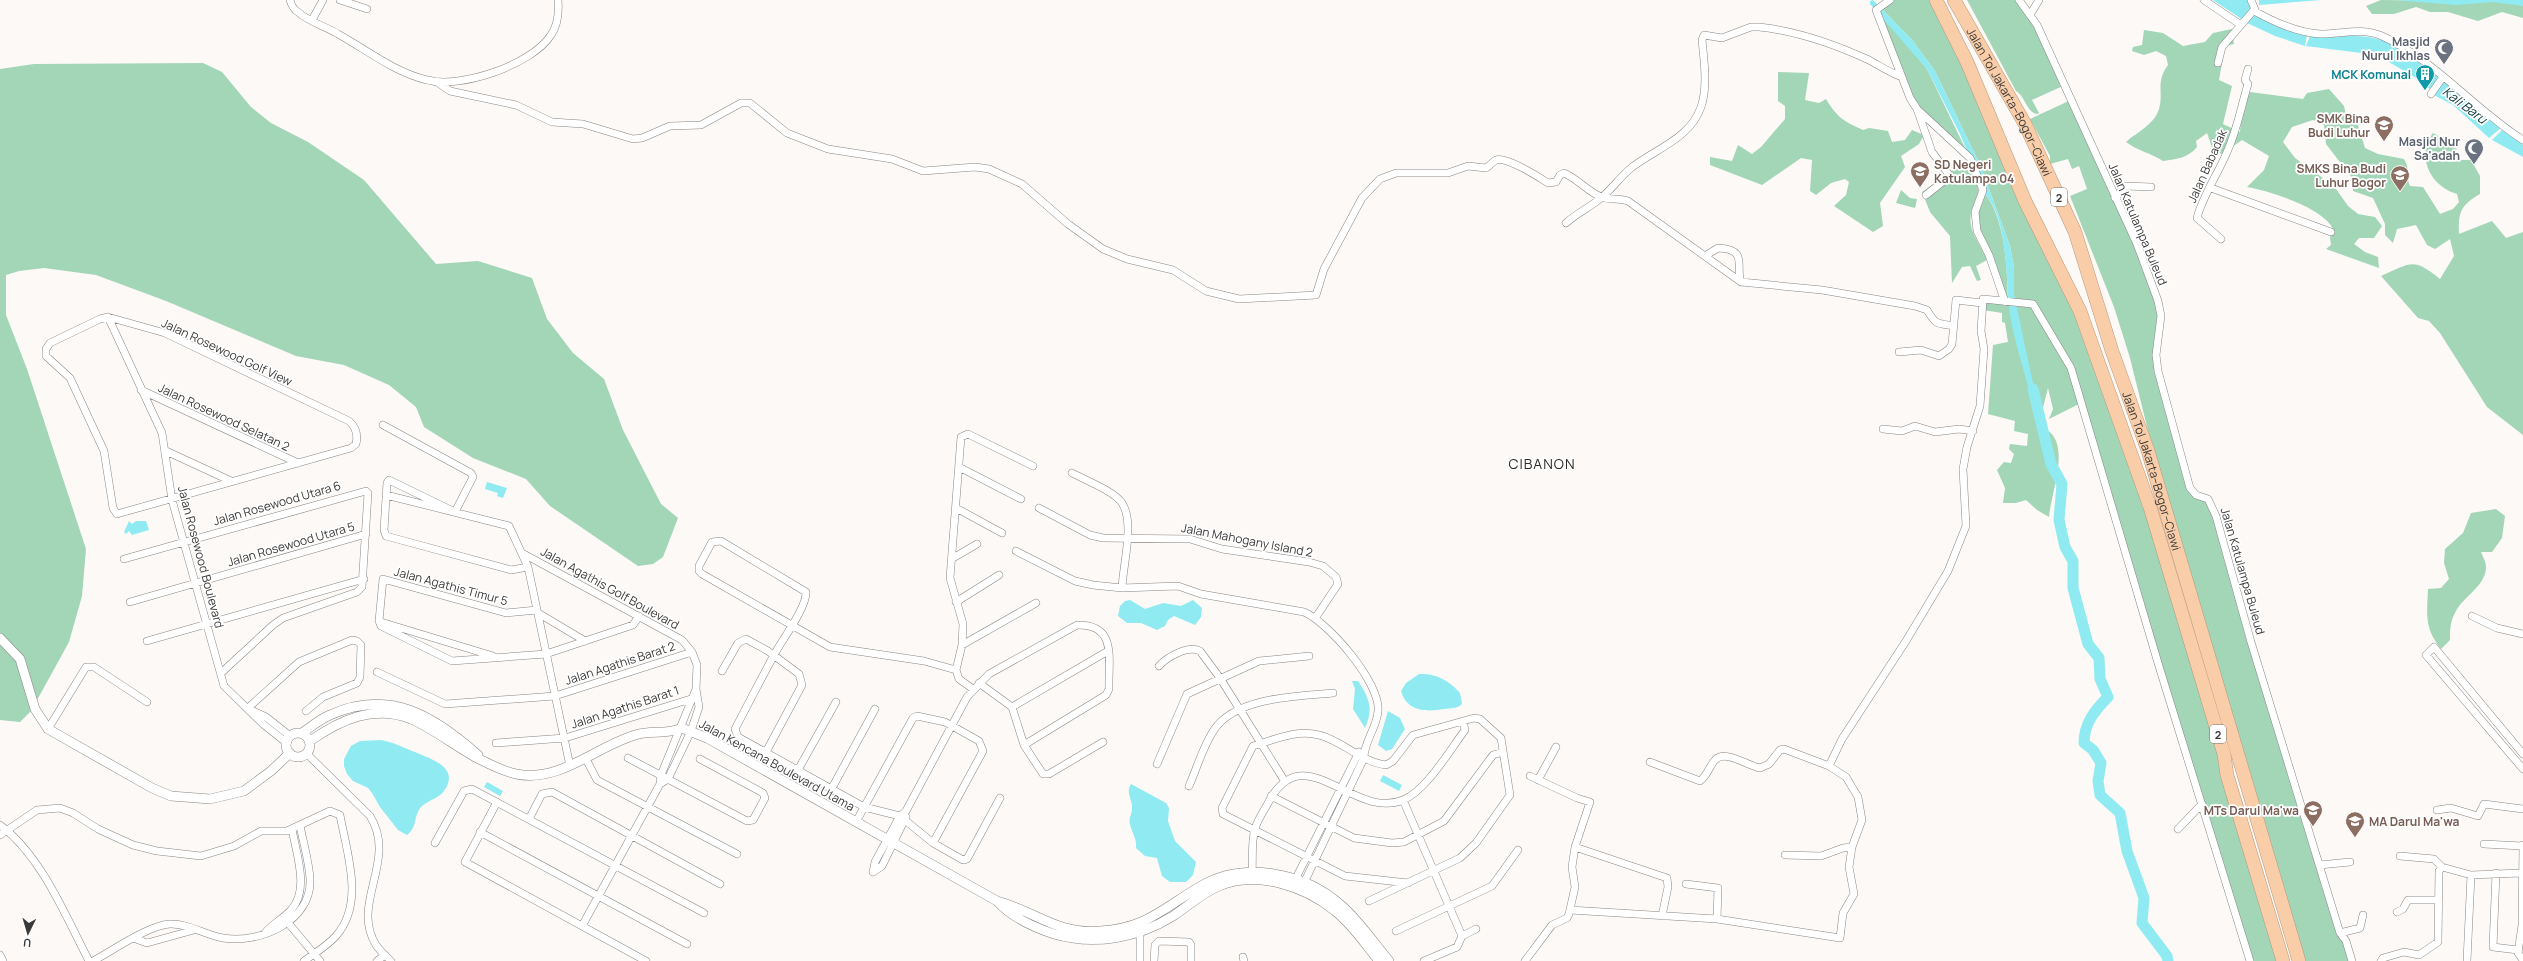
<svg xmlns="http://www.w3.org/2000/svg" width="2523" height="961" viewBox="0 0 2523 961" font-family="Manrope,sans-serif">
<rect width="100%" height="100%" fill="#fcf9f6"/>
<path fill="#a3d5b7" d="M1890 0H1936L2057 265 2133 457 2277 961H2251L2081 403 2049 419 2053 409 2048 388 2042 411 2047 430C2071 445 2051 492 2049 517L2037 510 2026 500 2016 503H2003L2005 488 1997 470 2004 462 2011 463 2014 454 2009 449 2010 444 2027 446 2028 434 2014 431 2015 421 1988 414 1993 345 2008 342 2005 323 2002 322V313L1983 310 1984 301 2002 304 1975 221 1983 191C2006 218 2007 269 2008 303H2015L2013 289 2014 267 2010 246 1981 167 1935 71 1912 40 1880 7Z
M1967 0H2022L2065 85 2032 100 2039 113 2037 114C2027 113 2025 96 2016 91Z
M2381 0 2523 2V18L2502 12 2478 21 2448 12H2430L2416 7 2394 14H2372L2366 6Z
M1877 10 1927 69 1966 150 1917 109Z
M2232 29 2234 44 2225 46 2219 80 2232 86 2223 124 2240 132 2242 108 2250 92 2303 99 2307 93 2329 89 2344 106 2346 115 2358 125 2365 148 2378 154 2404 159C2411 171 2405 176 2410 186L2423 187 2440 214 2453 209 2459 202 2457 194C2430 186 2416 157 2433 133L2440 137 2442 143 2457 149 2450 155 2452 160H2471L2480 176V194C2461 205 2458 212 2459 234L2492 221 2506 238 2523 232V435L2487 407 2440 333 2429 321 2418 318 2381 276C2411 263 2413 257 2440 279L2454 256 2450 239 2435 249 2427 245 2416 225 2397 229 2393 243 2385 235V224L2373 198 2353 191V179L2326 144 2324 125 2313 120 2292 127 2283 142 2295 158 2334 186 2348 206 2358 214 2375 217 2382 226 2374 238H2359L2354 244 2365 252 2378 257 2379 268 2326 249 2331 245 2330 238 2332 227C2320 207 2270 191 2247 187L2264 170 2269 156 2242 140 2222 154 2213 150 2207 133 2196 141 2197 147C2188 158 2177 159 2163 161 2151 153 2138 151 2126 142 2137 132 2154 125 2159 109 2164 92 2155 83 2168 65L2166 56 2156 51 2144 55 2132 51 2133 47 2142 45 2144 30 2163 33 2183 46 2205 42 2213 33Z
M203 63 222 72 251 107 271 123 308 142 364 180 436 264 478 261 532 278 547 319 573 353 604 379 623 430 661 504 678 518 663 557 653 564 638 566 550 506 526 479 473 458 424 427 416 407 389 385 344 365 296 356 166 301 96 275 44 268 19 271 6 275V315L27 369 86 549 82 596 69 642 31 711 20 722 0 720V69L34 64Z
M1778 72 1809 73 1805 100 1819 103 1826 99C1837 117 1843 121 1863 130L1869 128 1888 131 1892 142 1905 140 1912 130 1924 135 1919 144 1901 156 1905 167 1880 203 1883 226 1873 232 1834 206 1846 195 1849 182 1845 179 1831 183 1816 195 1810 191 1812 160 1801 158 1762 185 1710 165V157L1732 161 1738 145 1752 154 1761 147 1785 119V106L1778 101Z
M2071 100 2158 301 2156 355 2190 488 2208 499 2340 933 2352 961H2299L2157 467 2130 358 2114 307 2070 196 2087 189 2079 166 2072 169 2068 159 2050 164V156L2030 119Z
M1967 160 1977 183 1979 196C1961 223 1975 234 1987 260L1976 266 1981 280 1977 281 1970 266 1962 267 1952 283 1950 236 1930 212 1922 192Z
M1901 190 1910 198 1917 199 1915 208 1896 203Z
M2496 509 2505 516 2502 538 2492 552H2481C2483 557 2487 564 2486 569 2484 587 2463 597 2456 611 2450 621 2450 629 2450 640L2441 649C2424 628 2427 615 2428 589L2441 588 2449 579 2444 563 2445 549 2463 533 2471 513Z"/>
<path fill="#8febf1" d="M1873 0 1912 40 1935 71 1981 167 2010 246 2014 267V294L2037 402 2032 403C2026 375 2016 348 2011 320 2004 281 2011 223 1983 191L1960 134 1927 69 1870 4V1Z
M2213 0H2250L2253 8 2243 20Z
M2259 0H2321L2259 5Z
M2396 0H2523V6L2493 2 2456 5Z
M2254 13 2307 35 2305 46 2275 36 2247 23Z
M2345 35 2369 37 2390 42 2440 77 2431 90 2416 78 2377 55 2306 46 2310 36Z
M2442 80 2501 128 2489 138 2453 105 2432 94Z
M2502 130 2523 145V157L2492 140Z
M487 482 507 488 503 498 497 496 498 493 485 489Z
M129 521 132 524 136 521H146L149 530 132 535 129 531 126 534 124 532Z
M1130 600 1145 609 1163 603 1181 606 1193 600 1202 608 1201 617 1195 625 1174 616 1168 620 1165 626 1157 630 1141 623H1127L1118 616 1120 606 1125 601Z
M1419 674C1435 673 1449 680 1460 693L1462 704C1457 709 1451 708 1444 709 1427 712 1407 712 1401 691L1406 683Z
M1352 681H1358C1369 698 1374 708 1365 728L1353 709 1355 689Z
M1388 711 1400 718 1405 729 1392 749 1386 751 1378 745Z
M381 740C393 742 404 748 415 752 430 759 458 766 446 788 441 798 430 799 422 806 413 815 418 827 407 835L398 830 380 807 372 793 368 788 353 781 347 774 344 766V759L351 746 360 741Z
M1383 775 1402 785 1399 791 1380 781Z
M487 782 503 791 500 796 484 787Z
M1131 784 1166 803 1169 808 1168 821 1175 841 1196 862 1193 875 1186 882H1170L1162 876 1157 858 1145 856 1136 848C1137 838 1132 834 1130 824 1128 818 1132 815 1132 809 1133 800 1125 793 1131 784Z"/>
<g fill="none" stroke-linecap="round" stroke-linejoin="round">
<path stroke="#8febf1" stroke-width="11" d="M2033 389 2051 464 2062 484 2059 520 2065 547 2073 561V588L2088 644 2099 658 2100 679 2108 697C2094 711 2084 724 2084 743L2093 750 2101 763 2098 781 2100 795 2120 813 2127 851 2144 898 2142 923 2167 956 2168 961"/>
<defs>
<path id="minor" d="M290 0C291 4 294 10 298 12 307 21 327 27 338 34 367 50 394 72 427 80 460 89 532 65 551 35 558 25 559 12 558 0
M340 0 367 9
M1890 0 1876 10 1910 98 1917 109 1970 158 1983 190 1975 212 1977 231 1989 255 2005 302
M2019 0 2037 25 2137 244 2158 301 2161 316 2156 355 2158 371 2190 488 2196 495 2208 499 2216 516 2251 642 2340 933 2346 941 2352 961
M2204 0 2241 25 2254 10
M2251 0 2256 12C2276 23 2298 33 2321 34 2342 34 2362 27 2382 36 2435 60 2474 109 2523 140
M2030 15 2039 0
M312 20 323 0
M2218 63 2222 47 2241 25
M428 80 437 82 450 91 516 105 552 122 583 124 633 139 642 138 670 126 701 125 741 103H750L787 133 828 149 892 159 923 171 975 167 989 169 1022 184 1068 224 1103 249 1127 259 1173 270 1206 291 1239 299 1316 295 1324 269 1362 198 1380 179 1396 173H1448L1468 166 1486 168C1490 166 1492 162 1496 160 1506 156 1539 177 1548 183L1556 182 1560 175 1564 173C1578 179 1587 191 1601 197 1607 200 1620 198 1628 201L1741 282 1822 290 1915 306 1927 310C1936 325 1936 323 1954 326
M2431 94 2443 77
M1917 109 1932 152 1950 176 1926 195
M2211 188 2331 232
M2115 198 2126 186 2151 187
M1566 223C1577 213 1589 208 1601 198 1612 189 1620 177 1631 168 1655 149 1690 139 1701 107 1708 86 1704 61 1702 40L1704 35 1722 38 1751 27H1759C1798 31 1834 44 1869 60 1880 66 1890 73 1902 77
M2221 239 2197 218C2203 195 2218 174 2227 152 2237 130 2241 107 2248 84L2245 80 2248 69
M1705 256 1718 248C1749 249 1735 267 1741 282
M108 317 165 333 349 421C356 427 358 435 356 444L351 448 117 514 113 508 104 451 70 378 46 356V349L50 343 100 319Z
M108 317 162 433 172 500 224 686 263 724 287 743
M1899 352 1921 350 1939 356 1949 349 1952 344 1956 300 1982 303
M141 390 298 463
M383 425 471 473 473 477 455 512 389 480 387 483 384 530 386 536 511 570 528 567
M1883 429 1902 431 1915 426 1935 432 1959 429 1973 431
M166 451 231 481
M959 467 1021 499
M1072 473C1085 480 1114 491 1122 503 1135 523 1123 564 1122 588
M386 495 509 526 528 567 570 766
M956 508 1002 533
M1039 508 1090 535 1103 538 1190 539 1222 549 1309 562 1323 566 1336 577 1338 584 1316 617
M1016 551 1075 581 1093 585 1122 588 1178 586 1201 594 1304 612C1328 622 1381 683 1378 711 1377 728 1364 741 1364 758L1302 887
M522 553 682 640 692 652 697 665 696 689 699 707 691 731 668 779 660 784
M953 558 977 544
M124 559 366 491 368 493 362 587 357 592 283 618 273 625 221 673
M130 602 366 534
M956 602 999 575
M538 613 585 641
M2472 616 2497 628 2523 634
M379 621 381 626 452 661 546 654 633 625 639 616
M379 621 383 579 506 613 537 610
M381 622 493 656
M147 641 364 579
M962 645 1036 603
M1159 666C1167 657 1188 645 1200 651L1220 678 1284 780
M956 670 924 661 830 647 702 574 699 571V566L712 542 721 541 806 592C807 607 782 640 774 655 761 679 748 704 735 729L738 737 864 807 900 816 933 843 963 860 967 859 1000 798
M722 671 738 643 746 639 768 651 799 674 802 685 766 752
M377 672 445 704 555 696 692 652
M979 683 1012 707 1024 745 1043 774H1049L1103 742
M973 689 959 679 956 670 962 645 963 624 950 578 961 437 968 434 1033 466
M1012 707 1108 651
M248 708 299 662 352 640 357 641 361 645 360 677 357 683 323 697 306 711
M253 711 266 717 290 736
M48 729 86 667H94L147 702
M496 743 565 738 694 698
M306 753 370 816C398 861 350 903 376 945 380 951 386 956 391 961
M2523 754 2434 647 2426 655 2523 769
M628 758 747 821 753 820 765 798 763 793 700 759
M586 759 597 780 737 854
M1157 764 1187 694 1259 661 1309 656
M1829 766 1842 739 1906 641 1948 571 1966 526 1963 469 1967 447 1980 406 1984 349 1981 331 1983 299 2033 304 2071 368 2158 663 2250 961
M798 770 836 702
M1530 776 1577 798 1590 802 1575 847 1667 878 1668 887 1662 916
M1538 780 1556 747
M1189 786C1197 768 1203 746 1214 730 1235 697 1298 696 1333 693
M832 788 875 709
M1271 796 1354 838 1392 843 1404 842 1444 821 1493 755 1503 752
M1403 800 1462 936
M497 802 465 862 646 961
M2437 810 2451 808 2478 816 2484 804 2523 809
M529 819 542 794 552 792 720 884
M856 822 913 718 917 716 945 722 979 741 983 751 933 843
M0 825C41 855 66 917 89 961
M2178 829 2202 804
M480 832 687 944
M0 835 37 810 60 808 73 813 98 829 133 845 157 851 201 856 234 846 261 831H287L330 811 340 815C347 854 365 903 336 936 327 946 315 953 304 961
M435 843 464 791 472 789 704 913
M2484 844 2522 846
M2523 845 2522 925 2518 953 2523 960
M1785 855 1821 856 1843 848 1852 847
M2400 856 2434 859 2442 867
M2319 865 2350 862
M873 872 875 862 900 816 906 811 967 697 989 674 1077 625C1118 624 1108 660 1109 689L1106 695 1024 745
M873 872 882 866 906 817
M1252 872C1253 859 1251 842 1255 829 1257 821 1263 812 1267 805 1303 732 1352 821 1403 800 1426 791 1450 750 1465 730L1463 721
M2496 873 2493 947 2518 950
M1293 884 1359 752
M1686 884 1718 888 1717 919
M1369 901 1460 858 1476 843 1510 795 1501 738 1480 719 1474 718 1413 735 1393 761 1386 765C1361 762 1343 741 1319 735 1296 729 1274 740 1253 746L1222 808 1223 814 1345 876 1408 883
M1570 910 1717 919 1840 938 1843 913 1854 894 1849 867 1852 847 1862 820 1858 797 1846 777 1829 766 1784 749 1780 750 1769 764 1760 768C1748 766 1725 749 1715 760 1709 767 1707 776 1700 781L1650 762
M2397 912 2403 909 2408 900H2439
M284 918 320 961
M582 926 660 784 661 775 696 689
M1396 931 1492 886 1518 850
M265 933C272 924 283 919 291 910 310 890 296 853 292 829
M2340 933 2360 928 2363 915
M1462 936 1476 929
M133 938 147 943 194 930
M0 955 3 961
M1243 957 1244 961
M93 961C112 951 149 925 170 924 187 923 206 935 223 938 259 944 312 922 310 879 309 861 303 842 300 825
M377 961 385 955
M1140 961V932
M1154 961 1155 945 1159 941 1189 942 1191 945V961
M1424 961 1457 947 1462 936
M1525 961 1552 925 1567 918 1569 914 1575 887 1572 867 1575 847
M2381 961 2383 958 2404 952 2419 955 2438 942 2439 871 2442 867 2471 875
M2467 961 2471 875 2521 873"/>
<path id="tertiary" d="M0 638 20 659 35 709 48 729 152 788 171 796 210 799 244 791 271 771 290 753
M302 733C311 727 320 719 330 715 390 688 434 716 478 755
M286 745a12 12 0 1 1 24 0a12 12 0 1 1-24 0Z
M310 741C340 720 374 704 411 719 434 729 455 746 477 758 489 764 502 771 516 774 560 783 595 747 635 735 651 730 667 735 682 728L707 738 997 901C1035 911 1057 935 1100 931 1147 928 1163 908 1201 886 1244 861 1305 872 1342 906 1360 922 1374 943 1389 961
M997 901C1011 917 1033 927 1054 934 1094 946 1138 938 1173 916 1188 906 1202 893 1219 886 1256 870 1305 886 1335 911 1352 924 1365 944 1379 961"/>
<g id="motorway">
<path d="M1936 0 1967 62 2025 201 2080 311 2150 507 2224 754 2227 775 2283 961"/>
<path id="s1" d="M1954 0 2025 124 2075 232 2112 351 2148 451 2299 961"/>
</g>
</defs>
<use href="#minor" stroke="#898683" stroke-width="8"/>
<use href="#tertiary" stroke="#898683" stroke-width="10"/>
<use href="#motorway" stroke="#b69981" stroke-width="14"/>
<use href="#minor" stroke="#fff" stroke-width="7"/>
<use href="#tertiary" stroke="#fff" stroke-width="9"/>
<use href="#motorway" stroke="#f8cda8" stroke-width="13"/>
</g>
<defs>
<symbol id="mosque-pin" viewBox="-11 -11 22 30"><path d="M0 17L-7.5 6A9.5 9.5 0 1 1 7.5 6Z" fill="#6b7280" stroke="#fff"/><path d="M3.5-4.9A6 6 0 1 0 3.5 4.9A5 5 0 1 1 3.5-4.9Z" fill="#fff"/></symbol>
<symbol id="building-pin" viewBox="-11 -11 22 30"><path d="M0 17L-7.5 6A9.5 9.5 0 1 1 7.5 6Z" fill="#0f9aa8" stroke="#fff"/><path d="M-4-6H4V6H1V3H-1V6H-4ZM-2.5-4.3h1.7v1.8h-1.7ZM.8-4.3h1.7v1.8H.8ZM-2.5-1h1.7V.8h-1.7ZM.8-1h1.7V.8H.8Z" fill="#fff"/></symbol>
<symbol id="school-pin" viewBox="-11 -11 22 30"><path d="M0 17L-7.5 6A9.5 9.5 0 1 1 7.5 6Z" fill="#8d6e63" stroke="#fff"/><path d="M0-5L7-2L0 1L-7-2ZM-4 1L0 2.5L4 1V4Q0 6-4 4Z" fill="#fff"/></symbol>
</defs>
<g fill-rule="evenodd">
<use href="#mosque-pin" x="2433" y="37" width="22" height="30"/>
<use href="#building-pin" x="2414" y="63" width="22" height="30"/>
<use href="#school-pin" x="2373" y="114" width="22" height="30"/>
<use href="#mosque-pin" x="2463" y="137" width="22" height="30"/>
<use href="#school-pin" x="1909" y="160" width="22" height="30"/>
<use href="#school-pin" x="2389" y="164" width="22" height="30"/>
<use href="#school-pin" x="2302" y="799" width="22" height="30"/>
<use href="#school-pin" x="2344" y="810" width="22" height="30"/>
</g>
<g text-anchor="middle" dominant-baseline="central" stroke-width="3.5" stroke-linejoin="round" paint-order="stroke">
<g fill="#fff" stroke="#767474" stroke-width="1">
<rect x="2051" y="188" width="16" height="18" rx="3"/>
<rect x="2210" y="725" width="16" height="18" rx="3"/>
</g>
<g font-size="11" font-weight="bold" fill="#3b3938">
<text x="2059" y="197">2</text>
<text x="2218" y="734">2</text>
</g>
<g font-size="12" font-weight="bold" fill="#5b616d" stroke="#fff" text-anchor="end">
<text x="2430" y="41">Masjid<tspan x="2430" dy="14">Nurul Ikhlas</tspan></text>
<text x="2460" y="141">Masjid Nur<tspan x="2460" dy="14">Sa'adah</tspan></text>
</g>
<g font-size="12" font-weight="bold" fill="#0d838f" stroke="#fff" text-anchor="end">
<text x="2411" y="74">MCK Komunal</text>
</g>
<g font-size="12" fill="#3b3938" stroke="#fff">
<text stroke="none"><textPath href="#s1" startOffset="116">Jalan Tol Jakarta–Bogor–Ciawi</textPath></text>
<text transform="translate(2207 166) rotate(-66)">Jalan Babadak</text>
<text transform="translate(2138 224) rotate(67)">Jalan Katulampa Buleud</text>
<text transform="translate(227 352) rotate(25)">Jalan Rosewood Golf View</text>
<text transform="translate(224 417) rotate(25)">Jalan Rosewood Selatan 2</text>
<text stroke="none"><textPath href="#s1" startOffset="513">Jalan Tol Jakarta–Bogor–Ciawi</textPath></text>
<text transform="translate(277 503) rotate(-16)">Jalan Rosewood Utara 6</text>
<text transform="translate(1247 540) rotate(11)">Jalan Mahogany Island 2</text>
<text transform="translate(291 544) rotate(-16)">Jalan Rosewood Utara 5</text>
<text transform="translate(201 557) rotate(75)">Jalan Rosewood Boulevard</text>
<text transform="translate(2243 571) rotate(74)">Jalan Katulampa Buleud</text>
<text transform="translate(451 586) rotate(15)">Jalan Agathis Timur 5</text>
<text transform="translate(610 588) rotate(29)">Jalan Agathis Golf Boulevard</text>
<text transform="translate(620 663) rotate(-18)">Jalan Agathis Barat 2</text>
<text transform="translate(625 707) rotate(-18)">Jalan Agathis Barat 1</text>
<text transform="translate(777 765) rotate(29)">Jalan Kencana Boulevard Utama</text>
</g>
<g font-size="12" font-weight="bold" fill="#785e54" stroke="#fff" text-anchor="end">
<text x="2370" y="118">SMK Bina<tspan x="2370" dy="14">Budi Luhur</tspan></text>
<text x="1934" y="164" text-anchor="start">SD Negeri<tspan x="1934" dy="14">Katulampa 04</tspan></text>
<text x="2386" y="168">SMKS Bina Budi<tspan x="2386" dy="14">Luhur Bogor</tspan></text>
<text x="2299" y="810">MTs Darul Ma'wa</text>
<text x="2369" y="821" text-anchor="start">MA Darul Ma'wa</text>
</g>
<g font-size="13" font-style="italic" fill="#053437" stroke="#fff">
<text transform="translate(2465 105) rotate(37)">Kali Baru</text>
</g>
<g font-size="14" letter-spacing="1" fill="#2e2b29" stroke="#fff">
<text x="1542" y="463">CIBANON</text>
</g>
</g>
<g transform="translate(28 933) rotate(185)" stroke="#ffffff" stroke-width="3" paint-order="stroke">
<path d="M0-3L7 15L0 10L-7 15Z" fill="#3b3938"/>
<text y="-6" font-size="11" font-weight="bold" text-anchor="middle" fill="#3b3938">U</text>
</g>
</svg>
